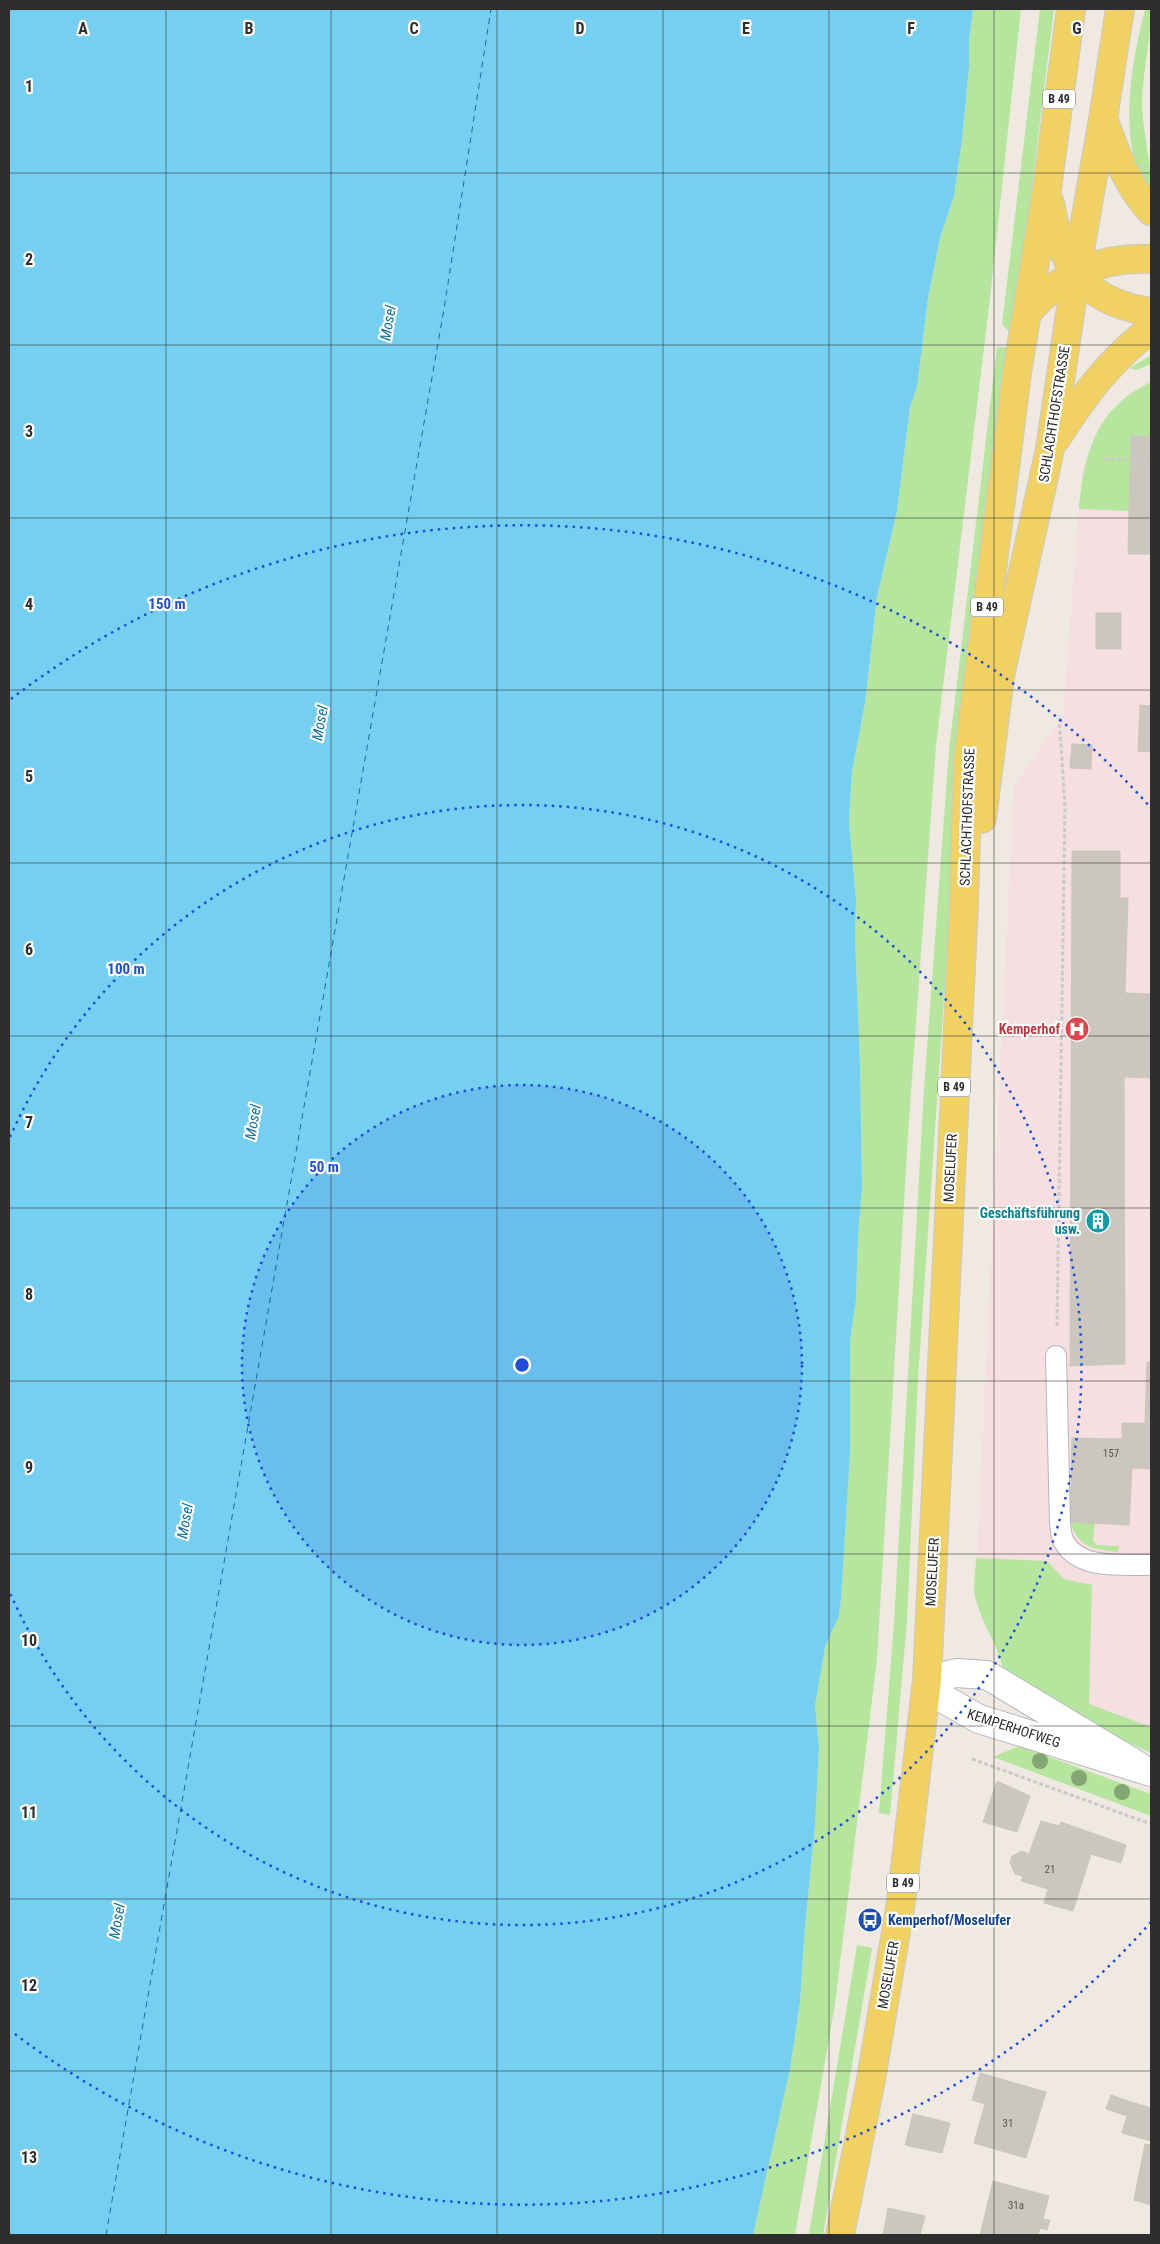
<svg xmlns="http://www.w3.org/2000/svg" width="1160" height="2244" viewBox="0 0 1160 2244" font-family="'Roboto Condensed',sans-serif">
<rect width="100%" height="100%" fill="#efe9e1"/>
<path fill="#f5dfe0" d="M1151 382V1753L1003 1669 1000 1654 984 1624 975 1599 1014 786 1063 715 1082 472 1094 439 1109 415 1131 392Z"/>
<path fill="#b6e59e" d="M973 9H1021L990 298 936 745 908 1135 877 1659 835 2004 795 2235H753L790 2069 800 2002 805 1927 815 1825 819 1747 815 1706 825 1647 839 1616 841 1599 850 1454V1340L856 1300 858 1237 862 1186 860 1063 855 937 856 899 849 822 852 772 865 703 877 597 897 511 910 407 917 387 928 298 940 238 954 196 962 140 969 67V40Z
M1040 9H1054L1014 332 1007 330 1002 324Z
M1145 9H1151C1151 40 1143 70 1142 101 1142 130 1151 159 1151 188H1147C1142 179 1136 169 1134 159 1123 109 1133 58 1145 9Z
M997 347 1011 348 961 751 918 1378 907 1621 890 1815 879 1813 894 1623 924 1089 949 750Z
M1151 355V364L1136 370 1130 368Z
M1151 382V437L1132 436 1129 511 1079 509C1084 453 1096 408 1151 382Z
M1070 1522 1095 1523 1093 1540 1096 1545 1119 1546 1118 1552C1093 1549 1079 1548 1070 1522Z
M976 1558 1047 1561 1064 1579 1092 1585 1089 1704 1151 1727V1753L1101 1730 1003 1669C998 1644 982 1624 976 1600 972 1588 976 1571 976 1558Z
M1019 1746 1151 1794V1816L993 1757Z
M857 1945 872 1948 823 2235H809Z"/>
<path fill="#75cff0" d="M9 9H973L969 40V67L962 140 954 196 940 238 928 298 917 387 910 407 897 511 877 597 865 703 852 772 849 822 856 899 855 937 860 1063 862 1186 858 1237 856 1300 850 1340V1454L841 1599 839 1616 825 1647 815 1706 819 1747 815 1825 805 1927 800 2002 790 2069 753 2235H9Z"/>
<g fill="none" stroke-linecap="round" stroke-linejoin="round">
<path stroke="#0d6fa3" stroke-width="1" stroke-dasharray="6 5" stroke-linecap="butt" d="M106 2235 444 309 491 9"/>
</g>
<path fill="#cbc7bf" stroke="#cbc5ba" d="M1131 436 1151 437V554H1128Z
M1096 613H1121V649H1096Z
M1140 705 1151 706V752L1138 751Z
M1072 744 1092 745 1091 769 1070 768Z
M1072 851H1120V898H1128L1125 993 1151 994V1078L1124 1077 1125 1364 1070 1366Z
M1147 1362H1151V1469L1132 1468 1129 1525 1070 1522 1072 1438 1122 1439V1423H1145Z
M997 1781 1030 1796 1017 1832 983 1822Z
M1041 1821 1059 1826 1061 1822 1126 1845 1121 1863 1091 1854 1073 1911 1044 1903 1048 1889 1021 1881 1023 1876 1015 1874 1010 1863 1012 1856 1022 1851 1029 1854Z
M980 2073 1046 2092 1026 2158 974 2143 985 2104 972 2100Z
M1111 2095 1131 2102 1127 2116 1106 2109Z
M1131 2102 1151 2108V2141L1122 2133Z
M913 2114 950 2123 942 2153 905 2145Z
M1145 2144 1151 2145V2205L1134 2200Z
M993 2181 1049 2196 1043 2219 1050 2220 1047 2230 1040 2228 1038 2235H980Z
M888 2208 925 2216 920 2235H883Z"/>
<g fill="none" stroke-linecap="round" stroke-linejoin="round">
<defs>
<path id="service" d="M1056 1356 1060 1524C1061 1529 1061 1535 1063 1540 1078 1571 1123 1564 1151 1565"/>
<path id="minor" d="M1140 1767 987 1675 956 1673 927 1680 942 1698 979 1719 1151 1772"/>
<path id="primary" d="M1104 120C1115 152 1127 186 1151 211
M1050 203C1061 266 1084 302 1151 312
M1027 313C1059 275 1101 257 1151 259
M1056 439C1084 395 1109 361 1151 329
M982 819 1000 676 1050 449 1076 273 1103 119 1120 9
M840 2235 870 2085 901 1902 927 1680 964 903 968 760 1017 373 1047 189 1071 9"/>
</defs>
<use href="#service" stroke="#b4b7c1" stroke-width="22"/>
<use href="#minor" stroke="#b4b7c1" stroke-width="30"/>
<use href="#primary" stroke="#c9c9c9" stroke-width="30"/>
<path stroke="#c9c9c9" stroke-width="3" stroke-dasharray="4 2.5" stroke-linecap="butt" d="M1104 459H1151
M1057 1326 1065 807 1059 715
M972 1759 1151 1824"/>
<use href="#service" stroke="#fff" stroke-width="20"/>
<use href="#minor" stroke="#fff" stroke-width="28"/>
<use href="#primary" stroke="#f2d163" stroke-width="28"/>
</g>
<g fill="#84a574">
<circle cx="1040" cy="1761" r="8"/>
<circle cx="1079" cy="1778" r="8"/>
<circle cx="1122" cy="1792" r="8"/>
</g>
<path fill="none" stroke="#2e2e2e" stroke-width="1" stroke-opacity="0.55" d="M166 9V2235M331 9V2235M497 9V2235M663 9V2235M829 9V2235M994 9V2235M9 173H1151M9 345H1151M9 518H1151M9 690H1151M9 863H1151M9 1036H1151M9 1208H1151M9 1381H1151M9 1554H1151M9 1726H1151M9 1899H1151M9 2071H1151"/>
<circle cx="522" cy="1365" r="280" fill="#1d4ed8" fill-opacity=".12"/>
<g fill="none" stroke="#1d4ed8" stroke-width="2.5" stroke-dasharray="2.5 5">
<circle cx="522" cy="1365" r="280"/>
<path d="M10 1137A560 560 0 1 1 10 1593"/>
<path d="M1151 1922A840 840 0 0 1 11 2031M11 699A840 840 0 0 1 1151 808"/>
</g>
<defs>
<symbol id="hospital-disc" viewBox="-11 -11 22 22"><circle r="9.5" fill="#e0444e" stroke="#fff"/><path d="M-5-5h3v3.5h4V-5h3V5h-3V1.5h-4V5h-3Z" fill="#fff"/></symbol>
<symbol id="building-disc" viewBox="-11 -11 22 22"><circle r="9.5" fill="#0f9aa8" stroke="#fff"/><path d="M-4-6H4V6H1V3H-1V6H-4ZM-2.5-4.3h1.7v1.8h-1.7ZM.8-4.3h1.7v1.8H.8ZM-2.5-1h1.7V.8h-1.7ZM.8-1h1.7V.8H.8Z" fill="#fff"/></symbol>
<symbol id="bus-disc" viewBox="-11 -11 22 22"><circle r="9.5" fill="#1a4fb4" stroke="#fff"/><path d="M-5-6H5V4H4V6H2V4H-2V6H-4V4H-5ZM-3.5-4V0h7V-4ZM-3.5 1.2v1.5H-2V1.2ZM2 1.2v1.5H3.5V1.2Z" fill="#fff"/></symbol>
</defs>
<g fill-rule="evenodd">
<use href="#hospital-disc" x="1063" y="1015" width="28" height="28"/>
<use href="#building-disc" x="1084" y="1207" width="28" height="28"/>
<use href="#bus-disc" x="856" y="1906" width="28" height="28"/>
</g>
<g text-anchor="middle" dominant-baseline="central" stroke-width="4.5" stroke-linejoin="round" paint-order="stroke">
<g font-size="11" fill="#555452">
<text x="1111" y="1453">157</text>
<text x="1050" y="1869">21</text>
<text x="1008" y="2123">31</text>
<text x="1016" y="2205">31a</text>
</g>
<g fill="#fff" stroke="#6d6d6d" stroke-width="1">
<rect x="1043" y="89.5" width="32" height="19" rx="4"/>
<rect x="971" y="597.5" width="32" height="19" rx="4"/>
<rect x="938" y="1077.5" width="32" height="19" rx="4"/>
<rect x="887" y="1873.5" width="32" height="19" rx="4"/>
</g>
<g font-size="12" font-weight="bold" fill="#2e2e2e">
<text x="1059" y="99">B 49</text>
<text x="987" y="607">B 49</text>
<text x="954" y="1087">B 49</text>
<text x="903" y="1883">B 49</text>
</g>
<g font-size="14" fill="#2e2e2e" stroke="#fff">
<text transform="translate(1054 414) rotate(-81)">SCHLACHTHOFSTRASSE</text>
<text transform="translate(967 817) rotate(-88)">SCHLACHTHOFSTRASSE</text>
<text transform="translate(950 1168) rotate(-87)">MOSELUFER</text>
<text transform="translate(932 1572) rotate(-87)">MOSELUFER</text>
<text transform="translate(1014 1728) rotate(18)">KEMPERHOFWEG</text>
<text transform="translate(888 1975) rotate(-80)">MOSELUFER</text>
</g>
<g font-size="14" font-weight="bold" fill="#be3a42" stroke="#fff" text-anchor="end">
<text x="1060" y="1029">Kemperhof</text>
</g>
<g font-size="14" font-weight="bold" fill="#0d838f" stroke="#fff" text-anchor="end">
<text x="1080" y="1213">Geschäftsführung<tspan x="1080" dy="16">usw.</tspan></text>
</g>
<g font-size="14" font-weight="bold" fill="#164399" stroke="#fff" text-anchor="start">
<text x="888" y="1920">Kemperhof/Moselufer</text>
</g>
<g font-size="15" font-style="italic" fill="#0d6fa3" stroke="#fff">
<text transform="translate(388 323) rotate(-80)">Mosel</text>
<text transform="translate(320 723) rotate(-80)">Mosel</text>
<text transform="translate(253 1122) rotate(-80)">Mosel</text>
<text transform="translate(185 1521) rotate(-80)">Mosel</text>
<text transform="translate(117 1921) rotate(-80)">Mosel</text>
</g>
</g>
<g font-size="16" text-anchor="middle" font-weight="bold" fill="#2e2e2e" stroke="#fff" stroke-width="4.5" stroke-linejoin="round" paint-order="stroke">
<text x="83" y="34">A</text>
<text x="249" y="34">B</text>
<text x="414" y="34">C</text>
<text x="580" y="34">D</text>
<text x="746" y="34">E</text>
<text x="911" y="34">F</text>
<text x="1077" y="34">G</text>
<text x="29" y="92">1</text>
<text x="29" y="265">2</text>
<text x="29" y="437">3</text>
<text x="29" y="610">4</text>
<text x="29" y="782">5</text>
<text x="29" y="955">6</text>
<text x="29" y="1128">7</text>
<text x="29" y="1300">8</text>
<text x="29" y="1473">9</text>
<text x="29" y="1646">10</text>
<text x="29" y="1818">11</text>
<text x="29" y="1991">12</text>
<text x="29" y="2163">13</text>
</g>
<circle cx="522" cy="1365" r="8" fill="#1d4ed8" stroke="#fff" stroke-width="2.5"/>
<g font-size="15" text-anchor="middle" font-weight="bold" fill="#1d4ed8" stroke="#fff" stroke-width="4.5" stroke-linejoin="round" paint-order="stroke">
<text x="167" y="609">150 m</text>
<text x="126" y="974">100 m</text>
<text x="324" y="1172">50 m</text>
</g>
<rect width="1160" height="2244" fill="none" stroke="#2e2e2e" stroke-width="20"/>
</svg>
